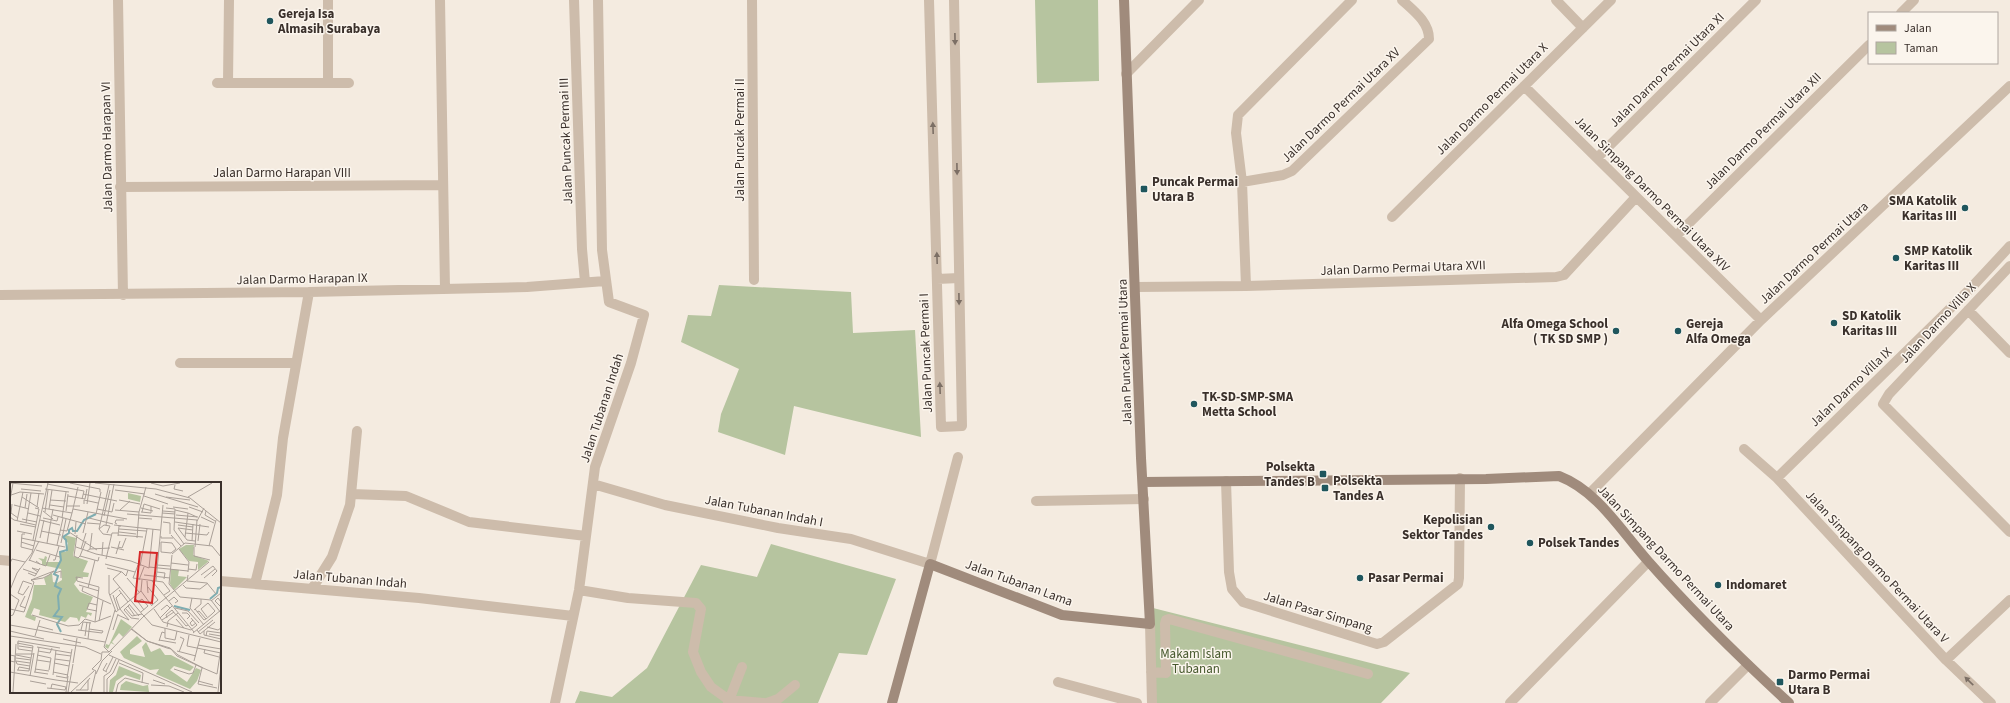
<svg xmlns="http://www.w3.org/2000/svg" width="2010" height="703" viewBox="0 0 2010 703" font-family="'Source Sans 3',sans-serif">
<rect width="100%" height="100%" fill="#f4ebe0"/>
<path fill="#b6c49f" d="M1035 0H1098L1099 81 1037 83Z
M719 285 851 292 853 333 915 330 921 437 794 406 785 455 718 432 721 414 739 369 681 342 688 315 711 316Z
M771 544 896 579 867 655 839 653 818 703H575L580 691 612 697 647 668 701 565 757 577Z
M1153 608 1410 673 1381 703H1155Z"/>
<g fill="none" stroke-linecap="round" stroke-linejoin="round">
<path stroke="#cdbcab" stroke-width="10" d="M118 0 123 295
M328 0V83
M440 0 445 289
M574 0 582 249 585 282
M752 0 754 280
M929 0 941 427 962 426 954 0
M1556 0 1583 28
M1901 13 1914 0
M1126 74 1199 0
M228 82 229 0
M217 83H349
M1524 86 1761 320
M1597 158 1756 0
M1242 182 1283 175 1292 171 1429 39C1429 22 1414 11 1402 0
M120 187 443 185
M1392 217 1611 0
M1676 236 1869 45
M2010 266 1889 394 1883 404 2010 532
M937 279 959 278
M1246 286 1242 182 1236 133 1238 115 1352 0
M1136 287 1246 286 1556 277 1564 275 1636 197
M0 295 309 292 527 287 605 281
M1968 310 2010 353
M180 363H295
M1744 449 1777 478 1946 660 1991 703
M1777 478 1970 289 2010 246
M1226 481 1229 572 1232 589 1243 602 1377 644 1384 642 1458 584 1459 578 1460 478
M593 484 665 505 778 528 851 539 930 564 958 457
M1590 493 1761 320 2010 86
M352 494 406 496 469 522 586 536
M1036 501 1144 499
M0 560 11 561
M220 581 419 598 573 616
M255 584 277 495 283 438 309 292
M312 589 332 557 350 505 357 431
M579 590 628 598 696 603 701 609 693 652 701 672 711 687 729 700 764 703
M1150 624 1152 703
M1946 660 2010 600
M1151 672 1166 673 1165 624 1166 620 1169 619 1368 674
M1058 682 1137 703
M555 703 579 590 595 467 631 363 644 315 609 302 602 250 598 0
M728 703 742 667
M767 703 778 699 795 685
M1510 703 1648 562
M1710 703 1748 665"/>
<path stroke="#a08b7c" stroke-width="10" d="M1143 482 1486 479 1559 476C1598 491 1621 531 1648 561 1692 611 1740 658 1789 703
M892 703 930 564 1062 615 1150 624 1141 458 1124 0"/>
</g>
<defs><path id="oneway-solid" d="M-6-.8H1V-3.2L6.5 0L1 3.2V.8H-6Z"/></defs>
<g fill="#7c6f65">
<use href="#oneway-solid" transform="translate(955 39) rotate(89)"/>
<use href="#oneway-solid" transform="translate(933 128) rotate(-92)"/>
<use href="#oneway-solid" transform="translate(957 169) rotate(89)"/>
<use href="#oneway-solid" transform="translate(937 258) rotate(-92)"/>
<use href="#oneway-solid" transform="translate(959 299) rotate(89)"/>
<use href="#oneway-solid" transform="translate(940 388) rotate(-92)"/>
<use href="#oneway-solid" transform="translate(1969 681) rotate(-136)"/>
</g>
<g fill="#1f565d" stroke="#fbf5ed" stroke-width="1.5">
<circle cx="270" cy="21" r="4"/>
<rect x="1140" y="185" width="8" height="8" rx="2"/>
<circle cx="1965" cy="208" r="4"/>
<circle cx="1896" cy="258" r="4"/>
<circle cx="1834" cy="323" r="4"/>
<circle cx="1616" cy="331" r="4"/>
<circle cx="1678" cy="331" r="4"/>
<circle cx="1194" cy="404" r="4"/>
<rect x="1319" y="470" width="8" height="8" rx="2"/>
<rect x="1321" y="484" width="8" height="8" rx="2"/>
<circle cx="1491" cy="527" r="4"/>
<circle cx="1530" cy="543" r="4"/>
<circle cx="1360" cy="578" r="4"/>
<circle cx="1718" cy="585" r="4"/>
<rect x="1776" y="678" width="8" height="8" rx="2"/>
</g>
<g text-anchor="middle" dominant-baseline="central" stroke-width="3" stroke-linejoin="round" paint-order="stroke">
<g font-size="13" font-weight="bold" fill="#3a302b" stroke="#fbf5ed" text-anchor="start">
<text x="278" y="14">Gereja Isa<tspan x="278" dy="15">Almasih Surabaya</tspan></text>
<text x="1152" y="182">Puncak Permai<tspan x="1152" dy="15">Utara B</tspan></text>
<text x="1957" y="201" text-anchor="end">SMA Katolik<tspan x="1957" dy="15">Karitas III</tspan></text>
<text x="1904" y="251">SMP Katolik<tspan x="1904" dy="15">Karitas III</tspan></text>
<text x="1842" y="316">SD Katolik<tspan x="1842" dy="15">Karitas III</tspan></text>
<text x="1608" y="324" text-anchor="end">Alfa Omega School<tspan x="1608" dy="15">( TK SD SMP )</tspan></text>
<text x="1686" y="324">Gereja<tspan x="1686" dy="15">Alfa Omega</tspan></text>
<text x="1202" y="397">TK-SD-SMP-SMA<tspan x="1202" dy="15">Metta School</tspan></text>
<text x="1315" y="467" text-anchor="end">Polsekta<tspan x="1315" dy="15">Tandes B</tspan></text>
<text x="1333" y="481">Polsekta<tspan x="1333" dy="15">Tandes A</tspan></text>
<text x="1483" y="520" text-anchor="end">Kepolisian<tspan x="1483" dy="15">Sektor Tandes</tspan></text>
<text x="1538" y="543">Polsek Tandes</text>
<text x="1368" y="578">Pasar Permai</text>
<text x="1726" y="585">Indomaret</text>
<text x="1788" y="675">Darmo Permai<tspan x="1788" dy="15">Utara B</tspan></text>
</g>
<g font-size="13" fill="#3a302b" stroke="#fbf5ed">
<text transform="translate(1667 70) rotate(-45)">Jalan Darmo Permai Utara XI</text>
<text transform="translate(1492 99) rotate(-45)">Jalan Darmo Permai Utara X</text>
<text transform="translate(1341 105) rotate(-44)">Jalan Darmo Permai Utara XV</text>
<text transform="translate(1763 131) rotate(-45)">Jalan Darmo Permai Utara XII</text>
<text transform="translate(740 140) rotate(-90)">Jalan Puncak Permai II</text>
<text transform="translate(566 141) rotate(-92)">Jalan Puncak Permai III</text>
<text transform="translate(107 147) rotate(-91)">Jalan Darmo Harapan VI</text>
<text x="282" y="173">Jalan Darmo Harapan VIII</text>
<text transform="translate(1652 194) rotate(45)">Jalan Simpang Darmo Permai Utara XIV</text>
<text transform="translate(1814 253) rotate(-43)">Jalan Darmo Permai Utara</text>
<text transform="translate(1403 268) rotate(-2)">Jalan Darmo Permai Utara XVII</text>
<text transform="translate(302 279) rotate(-1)">Jalan Darmo Harapan IX</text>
<text transform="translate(1938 323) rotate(-47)">Jalan Darmo Villa X</text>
<text transform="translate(1125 352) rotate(-92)">Jalan Puncak Permai Utara</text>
<text transform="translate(926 353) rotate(-92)">Jalan Puncak Permai I</text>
<text transform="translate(1851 387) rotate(-44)">Jalan Darmo Villa IX</text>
<text transform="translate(602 408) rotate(-72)">Jalan Tubanan Indah</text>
<text transform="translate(764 511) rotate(11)">Jalan Tubanan Indah I</text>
<text transform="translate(1666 558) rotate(47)">Jalan Simpang Darmo Permai Utara</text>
<text transform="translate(1877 567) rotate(47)">Jalan Simpang Darmo Permai Utara V</text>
<text transform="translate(350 579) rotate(5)">Jalan Tubanan Indah</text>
<text transform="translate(1019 583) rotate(20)">Jalan Tubanan Lama</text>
<text transform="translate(1318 612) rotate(17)">Jalan Pasar Simpang</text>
</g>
<g font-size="13" fill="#47592e" stroke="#fbf5ed">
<text x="1196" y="654">Makam Islam<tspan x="1196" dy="15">Tubanan</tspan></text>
</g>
</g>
<g transform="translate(10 482)">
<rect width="211" height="211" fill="#f4ebe0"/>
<path d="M118 11 131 14 130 20 118 17ZM55 53 66 56 63 74 78 79 73 90 79 91 78 95H69L64 102 70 110 83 115 76 130 82 131 81 134 78 132 76 136 71 134 69 140 67 136 60 135 55 140 29 133 30 128 24 126 21 133 26 135 25 139 15 135 22 117 24 103H36L34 96 42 91 43 100 47 101 52 98 51 87 32 83V79L28 76 34 77 35 74 37 75 36 80H50L49 70H56L58 61 54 57ZM176 63H184L183 73 199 79 188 88V80L179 79 169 67ZM161 87 169 88 168 94 177 95 164 108 160 102ZM111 137 122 145 113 155 109 151 102 160 105 163 101 161 98 167 95 165 96 162 99 163ZM127 154 132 159 120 168V172L135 175 132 165 136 160 141 170 150 166 155 173H161L184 185 180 189 164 184 160 188 177 200 186 186 191 188 187 199 180 207 146 192 149 187 140 188 114 176 110 170ZM109 184 131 193 130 198 115 193 106 199 103 210H99L100 198 106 193ZM116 199 133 204 138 203 139 210 110 208 111 203Z" fill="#b6c49f"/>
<path fill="none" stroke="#7eadb1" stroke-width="2" d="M200 117 207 111 208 106 211 105M164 124 180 128M51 150 47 142 52 135 44 134 49 127 48 114 51 107 45 104 48 94 44 92 51 78 50 70 57 68 56 58 53 55 59 51V48L62 46 63 49H67L74 38 86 32"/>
<path fill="none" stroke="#aaa098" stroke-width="1" d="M0 1 32 4M60 1 90 7V10M85 1 146 7 180 16 211 41M141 1 153 4 170 1M37 2 74 9 72 17M99 3 89 47 93 52 101 53M165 3 164 7 173 9M11 7 31 9M35 7 59 10M105 8 135 12M73 12 107 19M145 12 188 25M1 13 10 10 34 12M58 14 75 17 77 7M134 14 158 22M12 15 29 26M156 15 180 18M178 15 202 1M0 18 3 1M40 18 56 19M109 18 130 22M2 22 1 31 8 36M74 22V18L88 21M77 22 80 1M4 23 19 27M40 23 54 25M57 24H70M27 25 29 11M163 25 178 27M179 25 193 30M15 26 17 12M32 26 62 31M131 26 143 29M156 26 165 27 164 48 174 62M39 27 42 8M63 27 117 37M87 27 102 30 104 21M105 28 129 30M110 28 120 19M165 28 178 31M33 29 43 37M56 29 58 12M153 29 165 30M196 29 195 33 205 39M35 30 38 8M131 30 141 31V24M132 30 134 22 150 27M18 31 30 34M62 31 68 5M152 31 165 32M86 32 91 10M117 32 187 38 185 65M43 33 76 42M166 33 188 35M94 34 100 8M0 35 4 38 26 43M191 35 204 41M33 36 47 39 48 35M52 36 56 10M79 36 103 42M129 36 142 37M12 37 27 40M30 38 50 43M7 39 13 10M187 39 194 26M153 40 160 41V52M165 40 199 45M16 41 21 11M77 41 90 42M10 42 26 45M107 42 105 41 106 38H114M96 43 104 2M104 43 150 48M168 43 183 45M168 46 177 58 185 59M168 46 183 48M89 47 94 43 100 44 97 51M109 47 136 49M50 48 57 49 62 31M7 49 22 52M31 49 51 53M59 50 87 68M109 50 126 52M73 51 78 30M175 51 197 53 199 50M65 52 66 40M67 53 64 74 68 76 70 74 76 59M108 53 133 55M161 53 171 64M108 54 109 44H111M151 54V56H163M175 55 178 31 187 35M11 56 55 65M30 56 34 38M127 56 129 30 136 5M23 58 29 27 25 26M25 59 38 1M182 59 183 42M188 59 190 42M11 60 24 64M151 60 162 61 166 67 161 71 151 70ZM37 61 43 27M51 61 56 37M47 63 53 36M199 64 206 38M11 65 12 52H15M11 65 23 68M66 65 86 72M101 65 114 68M108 65 112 66 116 56M184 65V74L200 78M71 67 76 51M80 67 100 66M169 67 179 80 178 90M26 68 50 75M77 69 80 67 82 51M86 72 121 79 139 86M106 72 110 59M162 72 175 61 202 64 211 75M92 73 93 60M162 73 159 102 170 115 201 118 211 131M70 74 88 79 89 75M96 77 102 51H108M19 78 30 82 26 79M43 78H45L49 64M19 79 29 59M0 81 2 77 15 80M161 81 178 83M30 82 36 84 40 73M95 82 125 90M147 83 160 84M130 84 137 47M139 85 178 89M97 86 112 90 116 94 118 88M139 86 143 47M13 87 27 92M178 87 186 88 187 82M44 89 39 93 33 96 21 98ZM28 90 22 86 29 88M111 90 103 97 132 132M147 90 155 91 154 97M18 91 25 94 30 86M45 91 51 89V96M99 93V111L106 130 131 109 132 98M134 93 160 96M178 93 177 99 197 101 206 112M191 93 203 84 207 89 202 94M73 96 66 95 67 99 89 105 85 140M117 96 129 110M123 96 153 100M123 96 128 83M194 96 205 87M129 98 134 85M137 99 138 111M142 99 184 150M146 99 153 23M153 100 160 109 154 113M69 103 89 109M173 103 176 106 190 107 198 101M19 104 13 113 8 111 13 99 22 102M73 105 72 109 101 122M138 105 148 118 142 123M78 106 85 78M0 108 7 91 22 71 25 59M109 108 118 120M131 109 142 124M111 111 106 116 110 127 119 138M0 112 9 118 3 133 0 134M100 113 110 105M103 113 108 128M15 114 10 124 16 126M182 116 180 126 194 143M126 117 134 128M159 119 164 115 168 119 165 121M201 119 211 111M128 120 132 117 138 124 131 130M211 120 208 116 205 119 211 125M119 122 129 134M119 123 114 128 121 136 129 137M118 124 125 134M115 126 122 134 132 132M165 126 178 129 189 141M0 127 14 130 24 100 21 98M144 127 153 140 181 148 187 143 181 136M185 127 194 138 196 137 202 132 205 129 198 121 191 127 197 135M151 128 157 123 160 126M184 128 191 122V117M87 129 77 127 79 121 87 123M187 130 189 129 196 137M172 131H177L180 134 177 137M132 132 134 134 199 80M166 132 176 144 178 143M22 133 58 144 69 143 75 137 85 140 101 134M108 133 119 138M150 136 162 124M157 136 156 133 162 128 166 133M166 137 174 146M152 138 164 130M183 138 180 141 182 144 186 141M89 139 93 119M0 143 95 160M28 144 43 148M157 145 158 139 168 131M197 145 208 148 211 146M155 146V156L165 158 167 149M79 147 93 149 92 151M121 147 137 159 157 166 161 167 167 174 193 186 168 173 160 166 137 159 122 147M68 148 92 151M71 148 73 140 81 141M103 148 108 132M187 148 190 152 205 140M0 149 34 157M194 149V153L211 157M188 150 203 138M183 151 211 128M199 152 211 154M179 153 177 164 211 171M0 154 75 165 91 172M25 154 30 138M75 154 77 140M196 154 197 149 211 151M53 157 71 161M78 157 80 140M149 158 166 161M149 159 152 150 155 151M188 163 211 167M9 164 23 166M27 165 61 171M195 167 194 171 209 175M22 169 8 167V159L50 166M28 169 40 171 42 166M167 169 186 174M99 170 94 165 105 128M169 170 174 157 170 155M6 172H24M46 172 61 174M0 173 5 174V180L0 179M6 173 21 176M27 173 41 176 39 188M99 173 182 210M6 176 21 178M45 177 60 179M27 178 40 180M6 179 7 182 20 184M6 179 20 181M184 179 190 156M44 181 59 184M63 181 67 156M97 181 93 188 97 190M109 181 133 191 132 201M192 186 188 202 207 206M193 186 207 192M25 187 39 189M164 187 179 192 183 191 186 183M7 188 19 189 23 164 7 161M8 188 9 185 20 187M96 189 103 175M0 190 46 198M24 190 38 192M25 190 29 165M43 190 58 193M86 192 92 179 102 169M207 192 211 166M43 193 46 168M20 194 24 171M46 194 57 196 62 167M46 198 68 201M143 198 155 202M20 199 36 202M188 199 203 203M141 203 159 204 174 210M37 206 55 208 56 205 42 202 41 206M66 208H78V198M70 208 80 196M3 210 6 162M56 210 58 194M58 210 63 182M61 210 84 189M81 210 86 189 82 187 91 178 92 170H99L134 134 142 143 211 160M94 210V194L100 190 106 177M97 210V197L103 191 109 178M106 210 108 202 115 196 139 202M208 210 211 183"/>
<path fill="#d62828" fill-opacity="0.15" stroke="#d62828" stroke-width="2" d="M130 70 147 71 142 121 125 119Z"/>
<rect width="211" height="211" fill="none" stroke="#3a302b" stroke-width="2"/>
</g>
<rect x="1868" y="12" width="130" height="52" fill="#fbf5ed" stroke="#aea69f"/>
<rect x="1876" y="25" width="20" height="6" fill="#a08b7c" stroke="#aea69f"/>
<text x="1904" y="32" font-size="12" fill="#3a302b">Jalan</text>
<rect x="1876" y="42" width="20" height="12" fill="#b6c49f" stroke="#aea69f"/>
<text x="1904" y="52" font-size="12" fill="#3a302b">Taman</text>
</svg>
